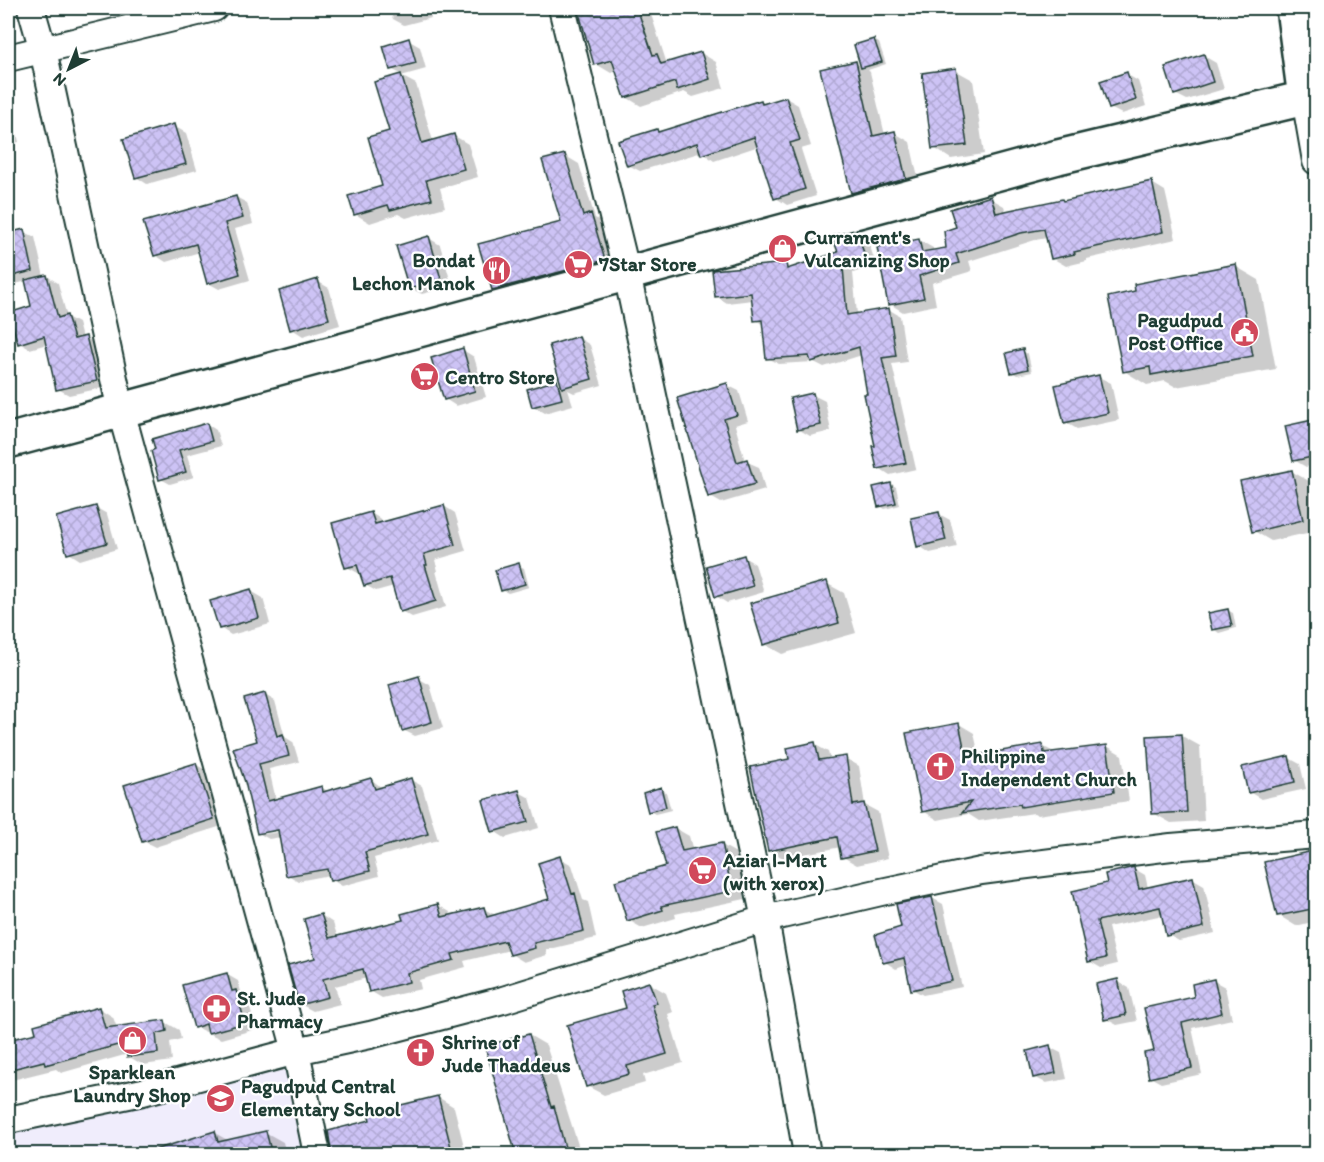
<svg xmlns="http://www.w3.org/2000/svg" width="1324" height="1162" viewBox="0 0 1324 1162" font-family="Itim,sans-serif">
<defs>
<pattern id="building-cross-hatch" width="8" height="8" patternUnits="userSpaceOnUse" patternTransform="scale(1.5)"><rect width="8" height="8" fill="#cdc3f5"/><path d="M0 0l8 8M0 8l8-8" fill="none" stroke="#b0a8d3"/></pattern>
</defs>
<rect width="100%" height="100%" fill="#fff"/>
<filter id="ink" filterUnits="userSpaceOnUse"><feTurbulence type="fractalNoise" baseFrequency=".0167" numOctaves="2"/><feDisplacementMap in="SourceGraphic" scale="12" xChannelSelector="R" yChannelSelector="G"/><feConvolveMatrix kernelMatrix="1 2 1 2 8 2 1 2 1" color-interpolation-filters="sRGB"/></filter>
<g filter="url(#ink)">
<path fill="#f0edfc" d="M287 1069 305 1154H8V1128Z"/>
<path fill="#0003" fill-rule="evenodd" d="M48 8H91L62 16Z
M389 8H428L431 18 404 25 393 19Z
M599 8H649L666 61 671 63 701 53 716 62 724 88 693 97 684 92 641 106 626 97 617 71 611 73 596 64 580 13Z
M408 40 420 47 426 69 401 76 416 84 433 141 453 135 468 144 478 177 440 188 445 207 406 218 398 214 370 223 355 214 384 187 390 132 376 83 403 75 391 69Z
M874 40 879 43 886 64 868 70 870 72 885 135 895 133 910 142 920 187 867 200 852 192 855 63 863 67Z
M1204 56 1216 63 1224 89 1187 100 1175 94Z
M955 70 973 80 984 154 951 159 934 148Z
M1126 74 1138 81 1146 106 1122 114 1110 108Z
M8 94 19 142 8 145Z
M786 98 798 105 811 146 801 149 816 196 787 205 776 198 759 146 714 161 702 152 640 171 628 165 657 130 661 133 761 101 766 105Z
M174 126 186 133 197 170 147 184 136 177Z
M564 155 579 164 595 218 606 224 619 268 508 298 493 289 563 223Z
M1152 183 1165 191 1176 239 1087 259V261L1066 266 1052 258 1047 238 1035 240 969 261 972 271 932 283 936 305 903 312 890 304 919 240 933 248V252L948 249 957 228 990 198 1004 206 1006 212 1062 200 1065 202Z
M236 197 247 203 253 224 235 229 250 280 219 289 208 283 200 252 166 262 155 255Z
M8 214 12 233 23 231 35 237 44 277 47 276 58 283 67 317 78 323 82 338H86L97 344 107 387 69 395 58 389 47 344 30 349 19 343 33 307 27 281 8 286Z
M856 233 868 240 876 265 853 273 857 314 888 309 900 316 907 362 892 364 916 469 890 475 879 468 862 355 824 367 814 362 779 364 768 358 764 325 755 320 753 300 727 303 716 296 786 265 792 268 839 253Z
M429 238 440 245 452 286 422 294 410 288Z
M1235 266 1259 280 1276 369 1176 387 1165 381 1147 385 1124 371Z
M317 281 329 288 340 325 303 336 292 329Z
M579 338 590 345 602 385 574 393 568 390 573 405 545 413 533 406 556 382 562 385Z
M463 350 474 357 486 397 456 406 445 399Z
M1022 351 1028 354 1032 372 1017 375 1012 372Z
M1099 377 1111 383 1119 420 1077 429 1065 422Z
M727 385 739 391 748 421 735 425 745 461 759 467 765 490 721 503 709 496Z
M813 395 825 401 831 431 810 436 798 429Z
M1316 420V464L1306 467 1294 460Z
M207 424 216 430 221 446 187 455 194 477 170 484 161 479 153 452Z
M1291 471 1309 481 1316 515V531L1271 541 1254 531Z
M891 484 896 487 900 505 885 509 880 506Z
M444 506 455 513 466 551 435 560 438 571H436L446 607 412 617 401 611 394 586 376 591 365 585 361 573H358L347 567 371 513 382 520 383 523Z
M95 507 107 514 117 549 80 560 69 553Z
M939 514 950 520 957 547 930 553 919 546Z
M744 557 755 564 764 592 727 603 716 596Z
M518 565 524 568 529 587 508 593 502 590Z
M826 583 844 593 856 633 782 654 764 644Z
M251 591 263 598 270 624 231 635 220 628Z
M1227 610 1233 613 1236 628 1219 633 1213 629Z
M418 678 430 685 443 728 415 736 403 730Z
M265 695 275 701 285 737 293 742 299 762 269 769 276 800 321 787 329 792 371 779 382 788 411 780 422 786 438 840 374 858 379 876 342 886 332 880 330 875 298 881 288 875 281 837 269 839 258 833 259 742ZM285 828 286 831 265 834V831Z
M959 724 974 733 979 756 1042 746 1056 753 1107 746 1122 755 1129 801 1038 815 1034 813 979 821 968 814 938 820 923 811Z
M1182 736 1200 746 1204 821 1171 823 1153 813Z
M814 744 828 752 830 760 845 758 859 766 865 805 878 812 888 858 857 865 843 857 841 847 783 858 769 850 791 760Z
M1289 758 1300 764 1306 789 1261 799 1249 792Z
M195 764 207 771 225 825 155 847 143 841Z
M660 789 666 792 671 810 655 814 650 811Z
M519 792 530 798 539 828 505 838 494 831Z
M675 828 689 836 693 851 722 845 736 853 745 899 675 914 676 918 642 928 628 920 668 867Z
M1316 851V921L1296 926 1278 915Z
M560 858 572 865 583 900 588 902 596 938 546 950 547 955 524 962 511 954 510 950 464 961 466 967 419 980 421 989 382 998 370 991 367 978 335 986 340 1004 313 1011 300 1004 317 959 321 915 333 923 338 938 405 921 438 905 450 912 451 917 484 909 497 916 551 900Z
M1133 868 1145 875 1148 888 1192 878 1204 885 1215 933 1179 941 1168 935 1163 915 1108 927 1117 964 1101 968 1089 961 1074 892 1109 884Z
M932 898 943 904 962 987 923 995 912 989 907 965 896 969 885 962 902 928Z
M226 974 238 981 242 995 247 998 256 1029 221 1039 195 1027Z
M1117 981 1129 988 1137 1021 1117 1025 1106 1019Z
M1214 981 1225 987 1232 1019 1192 1028 1202 1074 1161 1083 1150 1077 1196 998Z
M649 983 666 993 673 1012 668 1014 683 1063 643 1075 645 1083 604 1095 587 1086 628 1008Z
M99 1008 113 1017 117 1028 165 1022 179 1030 181 1039 170 1042 172 1061 143 1065 128 1056V1054L61 1073 56 1069 8 1081V1041L38 1034Z
M529 1035 546 1045 581 1154H517Z
M1049 1047 1061 1053 1067 1079 1046 1083 1034 1077Z
M438 1097 454 1107 466 1154H333L372 1121Z
M265 1132 283 1142 286 1154H177L215 1133 229 1141Z
M127 1150 134 1154H113Z"/>
<path fill="url(#building-cross-hatch)" stroke="#1f3d34" stroke-width="1.5" d="M594 8H637L653 55 657 54 661 64 701 52 710 79 677 90 675 82 625 98 612 60 594 65 579 13Z
M409 38 416 63 390 70 383 46Z
M874 39 882 62 861 68 854 45Z
M1204 54 1213 82 1174 95 1165 67Z
M856 61 873 136 895 131 906 179 851 193 820 69Z
M956 68 967 145 932 149 922 73Z
M1127 72 1136 100 1109 109 1100 81Z
M401 74 422 143 454 134 464 169 426 180 432 199 390 210 388 205 354 215 348 196 382 186 368 137 389 131 374 82Z
M786 97 800 140 790 143 805 189 774 199 754 137 701 155 697 143 627 166 618 141 657 129 658 132 761 100 762 104Z
M174 124 186 164 135 178 123 139Z
M565 154 583 216 591 213 605 260 492 290 478 244 561 222 542 160Z
M1152 181 1163 232 1074 252 1075 254 1051 259 1044 229 1021 233 956 254 959 263 919 276 924 298 888 305 877 247 919 239 922 252 946 248 944 231 956 227 950 209 991 196 996 213 1062 199 1063 201Z
M236 196 243 218 225 223 240 274 207 284 196 244 154 256 143 222Z
M24 229 33 271 8 277V233Z
M857 232 866 259 843 267 847 315 889 308 896 356 882 358 906 463 877 469 872 446H875L864 394H867L859 347 811 362 809 356 766 359 762 320 754 321 751 293 715 297 712 270 786 263 787 269 838 252 833 239Z
M429 236 441 279 409 289 396 246Z
M1236 264 1253 356 1151 375 1150 367 1123 372 1108 297 1135 291 1134 284Z
M47 275 58 318 67 315 74 339 86 336 97 381 56 390 44 336 18 344 9 313 31 306 25 280Z
M318 279 329 319 290 330 279 291Z
M579 336 592 379 562 388 549 345Z
M463 348 475 391 444 400 431 358Z
M1023 349 1028 369 1011 373 1006 353Z
M1099 375 1108 413 1064 423 1055 385Z
M557 380 562 399 532 407 527 389Z
M727 383 737 415 724 419 737 462 747 459 755 484 708 497 677 398Z
M813 393 821 425 797 430 790 398Z
M1317 419V456L1293 461 1285 426Z
M207 423 212 441 179 450 186 472 159 480 151 451 155 449 152 439Z
M1292 470 1303 520 1252 532 1240 481Z
M891 483 896 503 878 507 873 487Z
M444 505 455 545 424 554 427 565H425L436 601 400 612 390 578 364 586 357 565 345 568 332 523 371 512 375 524Z
M96 506 107 543 67 554 56 517Z
M939 512 946 540 917 547 911 518Z
M744 555 753 586 715 597 706 566Z
M519 563 525 584 501 591 495 570Z
M827 581 839 623 763 645 750 603Z
M251 589 259 618 219 629 210 601Z
M1228 609 1232 626 1212 630 1208 613Z
M419 676 432 722 402 731 389 685Z
M265 693 277 736 283 734 289 756 259 764 268 801 322 786 323 792 371 778 375 789 411 778 428 834 365 852 370 871 330 881 327 869 286 876 278 830 257 834 245 782 233 748 257 741 244 699Z
M959 723 966 757 1043 744 1044 753 1107 745 1114 792 1021 807 1020 804 962 813 971 802 922 812 906 733Z
M1182 734 1187 812 1152 814 1147 736Z
M815 742 819 760 846 756 853 805 864 803 875 851 841 858 837 837 768 851 750 767 789 759 787 748Z
M1289 756 1295 782 1248 793 1242 767Z
M196 763 214 819 142 842 124 785Z
M661 787 666 807 648 812 643 793Z
M519 790 528 822 492 832 483 800Z
M675 827 682 851 722 843 732 891 661 906 663 910 627 921 615 881 666 866 656 832Z
M1317 850V908L1277 916 1264 862Z
M560 856 572 894 575 893 584 931 534 943 535 948 510 955 505 941 452 954 454 960 407 973 409 982 369 992 363 969 323 979 328 997 299 1005 288 965 315 958 304 919 321 914 329 938 403 920 401 914 438 904 442 917 484 907 487 917 549 899 538 863Z
M1134 867 1139 889 1193 877 1204 927 1166 936 1160 907 1097 921 1106 958 1088 962 1072 891 1107 883 1105 874Z
M932 897 952 981 911 990 904 958 883 963 875 935 901 927 896 904Z
M227 973 232 991 236 990 245 1023 208 1033 206 1024 194 1028 182 985Z
M1118 979 1126 1015 1104 1020 1096 984Z
M1214 979 1222 1013 1182 1023 1192 1068 1149 1078 1144 1053 1154 1051 1144 1008 1194 997 1192 984Z
M649 982 657 1003 652 1004 667 1054 627 1066 629 1074 586 1087 567 1025 626 1008 621 991Z
M99 1007 105 1028 165 1020 167 1031 156 1034 158 1053 127 1057 125 1043 45 1065 44 1061 8 1070V1040L36 1033 34 1025Z
M529 1034 551 1107 554 1106 567 1155H516L485 1046Z
M1050 1045 1056 1073 1033 1078 1027 1051Z
M438 1096 453 1155H332L328 1131 370 1120 368 1113Z
M215 1131 218 1142 266 1131 272 1155H155L154 1150Z"/>
<g fill="none" stroke-linecap="round" stroke-linejoin="round">
<defs>
<path id="minor" d="M31 8 43 50 121 411 296 1051 317 1154
M562 8 627 274 765 919 807 1154
M8 58 214 8
M1316 95 1305 98 1316 161
M8 1120 143 1092 296 1051 370 1035 503 1000 765 919 881 892 981 871 1171 847 1316 835"/>
<path id="secondary" d="M8 441 1058 157 1305 98 1293 8"/>
</defs>
<use href="#minor" stroke="#1f3d34" stroke-width="30"/>
<use href="#secondary" stroke="#1f3d34" stroke-width="38"/>
<use href="#minor" stroke="#fff" stroke-width="26"/>
<use href="#secondary" stroke="#fff" stroke-width="33"/>
</g>
</g>
<defs>
<symbol id="shop-disc" viewBox="-11 -11 22 22"><circle r="9.5" fill="#d1495b" stroke="#fff"/><path d="M-5-2.5h2.3a2.7 3.5 0 0 1 5.4 0H5L5.5 6h-11ZM-1.5-2.5h3a1.5 2.3 0 0 0-3 0Z" fill="#fff"/></symbol>
<symbol id="supermarket-disc" viewBox="-11 -11 22 22"><circle r="9.5" fill="#d1495b" stroke="#fff"/><path d="M-6-5.5h2.5l.6 2H6L4.5 2H-2.5L-4.4-4H-6ZM-1.5 3.2a1.3 1.3 0 1 0 .1 0ZM3 3.2a1.3 1.3 0 1 0 .1 0Z" fill="#fff"/></symbol>
<symbol id="restaurant-disc" viewBox="-11 -11 22 22"><circle r="9.5" fill="#d1495b" stroke="#fff"/><path d="M-5-6h1v4h1v-4h1v4h1v-4h1v5L-1.5 .5V6h-2V.5L-5-1ZM5-6V6H3V1.5H1.5Q1.5-4 5-6Z" fill="#fff"/></symbol>
<symbol id="civic-disc" viewBox="-11 -11 22 22"><circle r="9.5" fill="#d1495b" stroke="#fff"/><path d="M-.6-6.5H3V-4.5H.6V-3L4-1V1h2V6H-6V1h2V-1L-.6-3ZM-1.2 2.5V6h2.4V2.5Z" fill="#fff"/></symbol>
<symbol id="church-disc" viewBox="-11 -11 22 22"><circle r="9.5" fill="#d1495b" stroke="#fff"/><path d="M-1.2-6h2.4v3.5h3.3v2.4h-3.3V6h-2.4V-.1h-3.3v-2.4h3.3Z" fill="#fff"/></symbol>
<symbol id="pharmacy-disc" viewBox="-11 -11 22 22"><circle r="9.5" fill="#d1495b" stroke="#fff"/><path d="M-2-6h4v4h4v4h-4v4h-4v-4h-4v-4h4Z" fill="#fff"/></symbol>
<symbol id="school-disc" viewBox="-11 -11 22 22"><circle r="9.5" fill="#d1495b" stroke="#fff"/><path d="M0-5L7-2L0 1L-7-2ZM-4 1L0 2.5L4 1V4Q0 6-4 4Z" fill="#fff"/></symbol>
</defs>
<g fill-rule="evenodd">
<use href="#shop-disc" x="766" y="232" width="33" height="33"/>
<use href="#supermarket-disc" x="562" y="248" width="33" height="33"/>
<use href="#restaurant-disc" x="480" y="254" width="33" height="33"/>
<use href="#civic-disc" x="1228" y="316" width="33" height="33"/>
<use href="#supermarket-disc" x="408" y="360" width="33" height="33"/>
<use href="#church-disc" x="924" y="750" width="33" height="33"/>
<use href="#supermarket-disc" x="686" y="854" width="33" height="33"/>
<use href="#pharmacy-disc" x="200" y="992" width="33" height="33"/>
<use href="#shop-disc" x="116" y="1024" width="33" height="33"/>
<use href="#church-disc" x="404" y="1036" width="33" height="33"/>
<use href="#school-disc" x="204" y="1082" width="33" height="33"/>
</g>
<g text-anchor="middle" dominant-baseline="central" stroke-width="4.5" stroke-linejoin="round" paint-order="stroke">
<g font-size="20" font-weight="bold" fill="#1f3d34" stroke="#fff" text-anchor="start">
<text x="804" y="237">Currament's<tspan x="804" dy="23">Vulcanizing Shop</tspan></text>
<text x="475" y="260" text-anchor="end">Bondat<tspan x="475" dy="23">Lechon Manok</tspan></text>
<text x="599" y="264">7Star Store</text>
<text x="1223" y="320" text-anchor="end">Pagudpud<tspan x="1223" dy="23">Post Office</tspan></text>
<text x="445" y="377">Centro Store</text>
<text x="961" y="756">Philippine<tspan x="961" dy="23">Independent Church</tspan></text>
<text x="723" y="860">Aziar I-Mart<tspan x="723" dy="23">(with xerox)</tspan></text>
<text x="237" y="998">St. Jude<tspan x="237" dy="23">Pharmacy</tspan></text>
<text x="442" y="1042">Shrine of<tspan x="442" dy="23">Jude Thaddeus</tspan></text>
<text x="132" y="1072" text-anchor="middle">Sparklean<tspan x="132" dy="23">Laundry Shop</tspan></text>
<text x="241" y="1086">Pagudpud Central<tspan x="241" dy="23">Elementary School</tspan></text>
</g>
</g>
<rect width="1324" height="1162" fill="none" stroke="#fff" stroke-width="30"/>
<rect x="15" y="15" width="1294" height="1132" fill="none" stroke="#1f3d34" stroke-width="2" filter="url(#ink)"/>
<g transform="translate(69 69) rotate(222)" stroke="#ffffff" stroke-width="4.5" paint-order="stroke">
<path d="M0-4.5L10 22L0 15L-10 22Z" fill="#1f3d34"/>
<text y="-9" font-size="16" font-weight="bold" text-anchor="middle" fill="#1f3d34">N</text>
</g>
</svg>
